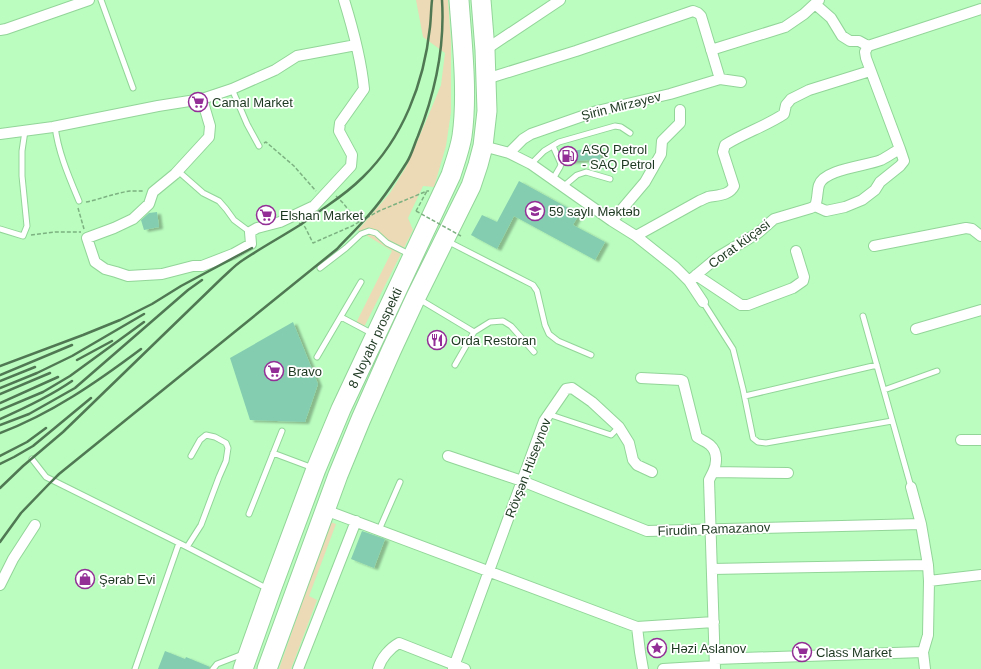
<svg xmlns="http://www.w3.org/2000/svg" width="981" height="669" viewBox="0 0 981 669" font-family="Arial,sans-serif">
<defs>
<filter id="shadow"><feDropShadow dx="4" dy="2" stdDeviation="1" flood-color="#0004"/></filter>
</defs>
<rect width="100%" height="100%" fill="#bafdbf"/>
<path fill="#ebdab5" d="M416 0H448L451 42V112L446 146 434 187 423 186 408 218 413 230 364 327 356 323 392 251 358 230 390 193 406 167 429 114 441 85 445 53 423 37Z
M330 522 336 524 309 596 317 600 291 669H279Z"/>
<path fill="#85cdb0" filter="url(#shadow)" d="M599 144 601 166 590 167 589 160 565 162 561 155V152L587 149V145Z
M519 181 579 214 573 225 605 242 595 260 514 216 497 249 471 235 482 215 497 222Z
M157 212 159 227 144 230 141 220 149 213Z
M293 322 318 384 305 422 250 420 230 358Z
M362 531 385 539 374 568 351 559Z
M165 651 185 659 186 657 210 667 209 669H158Z"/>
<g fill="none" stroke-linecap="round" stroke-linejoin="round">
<defs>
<path id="lane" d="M101 0 133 88
M232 89 247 124 259 146
M55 126C58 152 69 177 79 201
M531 164 544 151 559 142 615 126 621 127 630 133
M178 171 203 193 219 201 226 209 234 220 250 232
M553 179 560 167 561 164 553 146
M564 186 577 175 586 172 610 179
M0 229 23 236 27 226 22 176V151L25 131
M447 241 533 285 537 291 545 325 549 334 558 341 591 355
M320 268 346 248 361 234 369 231 376 233 387 243 411 255
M419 299 474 332 490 322 503 321 511 326 534 352
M703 302 733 349 743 389 753 438 758 442 766 443 892 421
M863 316 911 487
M341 317 373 334
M317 357 361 282
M455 365 474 332
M884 390 937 371
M745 396 877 365
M548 414 611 435 619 427
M273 453 313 468
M32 459 46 477 187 547 268 589
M249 514 282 431
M379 530 400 482
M187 547 201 525 219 477 226 461 228 448 226 443 215 437 206 435 200 440 191 456
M135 669 179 543
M213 669 217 664 243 654"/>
<path id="street" d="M815 4 831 18 842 36 850 41H859L868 46
M0 30 6 29 89 0
M868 46 981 9
M485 50 560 0
M711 50 785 27 804 14 819 0
M486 79 576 51 693 11 698 13 701 16 720 79
M202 99 210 126 209 137 175 174 153 192 149 204 133 219 114 228 87 238 95 262 105 269 116 272 128 276 162 274 193 266H202L233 254 251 244 250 232 257 228 280 222 314 206 351 166 352 155 339 131 340 123 364 89C361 58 353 29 344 0
M0 134 53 127 158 106 202 99 232 89 275 70 297 56 356 45
M483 146 509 153 531 164 612 221 636 236 675 267 689 281 703 302
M509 153 523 139 531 134 597 111 670 94 720 79 741 82
M815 206 826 211 845 207 862 200 875 190 880 182 900 166 904 161 900 149 866 58 865 52 868 46
M612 221 645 182 661 154 662 141 680 123V110
M636 236 699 201C702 200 705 198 708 197 717 195 729 196 734 186L723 152 725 145C744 133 766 126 784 114L786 105 791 99 809 90 870 71
M874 246 966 228 972 229 981 236
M696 275 741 305H748L793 288 803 281 804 277 796 251
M689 281 718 257 758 233 774 219 811 208 815 206C818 199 817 191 819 185 824 169 867 166 881 160 887 157 894 152 900 149
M916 329 981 310
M641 378 681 380 683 381 697 437C701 440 707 442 710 445 718 452 717 464 713 472
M961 440H981
M448 456 522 481 647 531 921 524
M911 487 921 524 928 565 929 581 928 635 923 652 925 669
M325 510 637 627 714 622
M712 569 928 565
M929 581 981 575
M0 585 13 559 35 525
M637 627 640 652 643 669
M715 659 923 652
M298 669 356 521
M378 669C381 658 390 648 399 643L465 669
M453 669 544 421 566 389 572 388 592 402 619 427 629 443 633 460 637 465 652 472
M663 669 715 666
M715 669 709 480 713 472 788 473"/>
<path id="highway" d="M243 669 271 590 316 469 341 409 451 175C455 162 460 149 462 136 468 93 462 43 459 0
M267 669 338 475 361 419 391 351 416 297 471 186 478 165 483 146 487 111 485 50 481 0"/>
</defs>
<use href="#lane" stroke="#93d599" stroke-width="7"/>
<use href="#street" stroke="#93d599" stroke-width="12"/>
<use href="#highway" stroke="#93d599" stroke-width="21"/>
<path stroke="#7db181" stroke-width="1.5" stroke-dasharray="4 2" stroke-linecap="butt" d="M264 143 266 142 294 166 316 191
M336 196 343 203 359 223
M86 202C101 199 115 193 130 191 134 191 139 191 143 191
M78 208 84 229
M416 211 427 191
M299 223 305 227 313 243 352 226 379 211 427 191H429
M31 235 55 232H81"/>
<use href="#lane" stroke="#fff" stroke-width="5"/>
<use href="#street" stroke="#fff" stroke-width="10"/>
<use href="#highway" stroke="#fff" stroke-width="19"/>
<path stroke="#507853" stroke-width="2.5" d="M77 360 112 341
M0 366 83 335 120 320 152 304 181 286 252 248
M0 375 72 345
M0 381 35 367
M0 388 37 373 72 356 144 314
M0 394 50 373
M0 403 58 377
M0 410 43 392 70 376 144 322
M0 419C25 408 49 397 72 381
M0 425 29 414 75 388 188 290 202 280
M0 433C51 414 97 382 141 349
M0 456 27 442 46 428
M0 464 14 457 33 446 91 398
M0 488 23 466 63 432 222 278C229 272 235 265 243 260 261 248 281 237 300 225 309 219 318 212 327 206 340 197 352 188 363 177 403 138 424 83 430 27 431 18 431 9 432 0
M0 542 21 513 48 485 59 474 337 249C346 239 357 229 366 218 382 201 395 181 407 162 412 154 414 145 418 136 435 93 445 47 442 0"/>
<path stroke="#7db181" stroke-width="1.5" stroke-dasharray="4 2" stroke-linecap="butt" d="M416 211 461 236"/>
</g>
<defs>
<symbol id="supermarket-ring" viewBox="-11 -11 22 22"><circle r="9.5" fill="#fff" stroke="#922e95" stroke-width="1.5"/><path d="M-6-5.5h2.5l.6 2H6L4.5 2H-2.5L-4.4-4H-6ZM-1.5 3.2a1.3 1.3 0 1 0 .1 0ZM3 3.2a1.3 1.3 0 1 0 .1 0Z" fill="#922e95"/></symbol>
<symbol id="fuel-ring" viewBox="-11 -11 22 22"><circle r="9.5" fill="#fff" stroke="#922e95" stroke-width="1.5"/><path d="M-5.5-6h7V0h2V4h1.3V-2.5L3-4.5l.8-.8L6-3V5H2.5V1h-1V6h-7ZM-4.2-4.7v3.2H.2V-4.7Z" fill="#922e95"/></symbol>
<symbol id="school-ring" viewBox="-11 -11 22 22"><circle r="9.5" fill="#fff" stroke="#922e95" stroke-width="1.5"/><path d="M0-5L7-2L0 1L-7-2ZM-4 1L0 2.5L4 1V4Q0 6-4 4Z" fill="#922e95"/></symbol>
<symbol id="restaurant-ring" viewBox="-11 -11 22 22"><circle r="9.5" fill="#fff" stroke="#922e95" stroke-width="1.5"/><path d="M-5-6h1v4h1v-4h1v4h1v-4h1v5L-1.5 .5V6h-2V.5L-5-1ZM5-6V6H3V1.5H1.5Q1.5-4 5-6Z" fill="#922e95"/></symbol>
<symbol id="shop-ring" viewBox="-11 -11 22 22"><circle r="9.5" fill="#fff" stroke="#922e95" stroke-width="1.5"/><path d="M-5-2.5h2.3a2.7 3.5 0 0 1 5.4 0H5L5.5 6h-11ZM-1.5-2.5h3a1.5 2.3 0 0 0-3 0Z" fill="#922e95"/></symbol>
<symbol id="sight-ring" viewBox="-11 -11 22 22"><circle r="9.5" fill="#fff" stroke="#922e95" stroke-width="1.5"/><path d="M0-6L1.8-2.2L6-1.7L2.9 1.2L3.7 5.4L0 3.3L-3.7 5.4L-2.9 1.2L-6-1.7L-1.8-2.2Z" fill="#922e95"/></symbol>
</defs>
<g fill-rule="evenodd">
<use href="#supermarket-ring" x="187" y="91" width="22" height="22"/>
<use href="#fuel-ring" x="557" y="145" width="22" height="22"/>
<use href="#school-ring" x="524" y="200" width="22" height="22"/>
<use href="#supermarket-ring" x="255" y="204" width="22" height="22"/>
<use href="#restaurant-ring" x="426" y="329" width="22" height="22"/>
<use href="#supermarket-ring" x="263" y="360" width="22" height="22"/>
<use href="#shop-ring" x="74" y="568" width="22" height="22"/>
<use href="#sight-ring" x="646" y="637" width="22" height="22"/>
<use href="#supermarket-ring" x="791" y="641" width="22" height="22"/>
</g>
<g text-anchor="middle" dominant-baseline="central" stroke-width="3.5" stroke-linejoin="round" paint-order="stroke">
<g font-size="13" fill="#1d3820" stroke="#fff" text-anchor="start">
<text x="212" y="102">Camal Market</text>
<text x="582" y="149">ASQ Petrol<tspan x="582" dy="15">- SAQ Petrol</tspan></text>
<text x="549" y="211">59 saylı Məktəb</text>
<text x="280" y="215">Elshan Market</text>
<text x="451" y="340">Orda Restoran</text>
<text x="288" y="371">Bravo</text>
<text x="99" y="579">Şərab Evi</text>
<text x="671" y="648">Həzi Aslanov</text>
<text x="816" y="652">Class Market</text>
</g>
<g font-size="13" fill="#1d3820" stroke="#fff">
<text transform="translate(621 106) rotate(-14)">Şirin Mirzəyev</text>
<text transform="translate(739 244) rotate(-36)">Corat küçəsi</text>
<text transform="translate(375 338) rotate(-65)">8 Noyabr prospekti</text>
<text transform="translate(528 468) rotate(-69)">Rövşən Hüseynov</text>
<text transform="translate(714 529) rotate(-2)">Firudin Ramazanov</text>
</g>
</g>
</svg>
